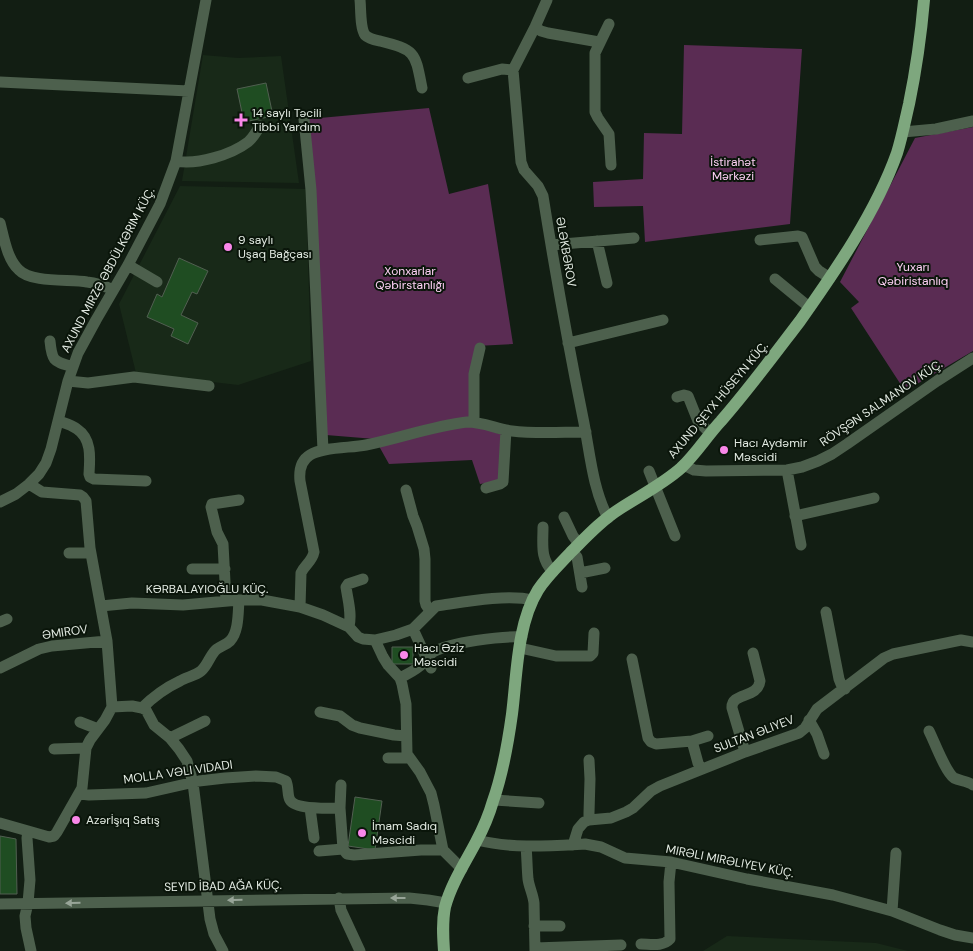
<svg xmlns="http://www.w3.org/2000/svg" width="973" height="951" viewBox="0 0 973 951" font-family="'DM Sans',sans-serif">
<rect width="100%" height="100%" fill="#121e13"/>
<path fill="#182918" d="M203 55 238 58 281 56 299 183 182 181Z
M180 186 306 189 311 361 238 385 136 373 119 304Z
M727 936 876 943 908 951H703Z"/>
<path fill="#5a2c53" d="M684 45 802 49 790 224 645 242 643 206 594 207 593 182 643 179 644 133 682 134Z
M429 108 449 194 488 184 513 344 476 346 471 424 503 435 500 481 480 484 472 460 389 464 375 439 326 435 309 119Z
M973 127V351L905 391 851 308 859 302 840 282 915 138Z"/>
<path fill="#1f4d22" stroke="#515f51" d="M266 83 273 116 244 122 237 89Z
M179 258 208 271 197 294 192 292 181 315 198 323 188 344 171 336 174 329 147 317 157 294 162 297Z
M392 647H413V664H392Z
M355 797 382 801 375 850 348 846Z
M0 836 16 839 17 894H0Z"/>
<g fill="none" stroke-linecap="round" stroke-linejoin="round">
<path stroke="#4d604d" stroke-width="11" d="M360 0C361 9 360 28 365 35 369 39 375 40 380 41 416 50 415 52 422 88
M547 0 535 27 513 70 521 162 524 170 538 186 543 196C555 271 568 344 583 418 590 452 592 487 608 518
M609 24 595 53V112L598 118 609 134 611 165
M535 27 541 31 548 33 599 42
M468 78 502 69 513 70
M0 82 189 91
M304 119 311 190 323 450
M903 132 936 129 973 121
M176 161C197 165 231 155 248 142 253 138 256 132 260 126
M0 223C4 238 7 259 19 270 31 283 70 279 87 282 97 283 105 286 113 290
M760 240 798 236 802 237 815 267 819 271 830 278
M597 241 607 283
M551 245 634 238
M128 265 157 282
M775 279 809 307
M50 341C52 362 54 361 73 367
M568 343 663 320
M68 381 88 383 134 377 209 386
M677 397 684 395 688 396 698 421 710 433
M59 421C65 423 72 425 77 429 92 439 90 458 89 474L90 477 94 479 146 481
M474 422V374L480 348
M684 465 694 470 706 471 787 470 802 467 818 461 832 454 847 444 937 381 973 358
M787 470 801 545
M649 471 675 536
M29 484 42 492 80 495 83 497 86 501 90 548 107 641 112 707 105 720 90 740 86 748 82 788 57 832 54 836 49 837 28 831 27 838 30 880 28 903 25 916 26 928 31 951
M486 488 500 484 503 482 506 430
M406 490 413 516 417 526 424 549 425 559V601L426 605 430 611
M0 502 16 494 29 484 39 474 46 463 51 449 68 381 78 353 96 320 128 265 160 204 176 161 206 0
M795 516 874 498
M564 517 573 536 579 544
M543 527C543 545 540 558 553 572
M572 551 577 557 582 587
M69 553H91
M192 569H225
M580 573 605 568
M226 601 223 544 217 532 211 507 212 504 239 500
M101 606 132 603 183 605 239 600H262L300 607 323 615 349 627 358 637 363 639 375 640 396 635 413 629 436 606 443 605C469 601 508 594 533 600
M300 607 301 573C305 564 312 562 314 552L300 481C299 471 300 461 310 455 323 447 351 448 366 445 400 438 433 426 467 422 483 422 497 429 512 431 536 434 562 432 586 432
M826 612 839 679 841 684 845 689
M0 622 7 619
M349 627C352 613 348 601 346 587L348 584 363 579
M413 629 431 668
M375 640 383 657 388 665 400 678 402 684 406 704 407 754 420 772 431 793 434 805 443 850 462 869
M520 648 556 656H590L593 653 594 633
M632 659 648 738 651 742 656 744 692 741 698 763 701 769
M0 668 39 649 52 646 107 641
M400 678C407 674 417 670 423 663 426 659 429 655 433 652 451 642 502 636 522 637
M112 707 132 706 142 708 146 710 154 725 170 738 179 749 187 761 193 783 210 919 214 934 223 951
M142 708C153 697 165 688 180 681 186 677 195 676 201 671 207 666 209 658 214 652 218 646 225 646 230 641 239 632 238 612 239 600
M320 712 340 716 352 725 360 728 394 735 406 736
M809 720 817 734 824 754
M80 722 98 729
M929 731C935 743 945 771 954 778 960 781 967 781 973 785
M170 738 205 721
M692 741 708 736
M54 749 86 748
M745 752 732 708C731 692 758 699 760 681L753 653
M388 758H409
M589 760 590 779 589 813V820
M80 794 89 795 146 793 199 781 225 778 256 776 276 777 286 781C289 788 287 795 290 800 296 810 329 808 340 808L343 849
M494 800 539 803
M310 808 314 838
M340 808 341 785
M0 823 28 831
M477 840C512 849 549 846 585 844L601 847 625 858 671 862 747 879 833 895 892 911 940 930 955 935 973 938
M573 845 578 829 584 822 589 820 611 818 626 812 633 808 651 791 660 786 745 752 799 733 805 728 817 709 884 658 893 654 961 640 973 642
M526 846C527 857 527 868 528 879 529 887 533 894 534 903L535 951
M319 851 343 849 347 854 354 855 421 850H443
M339 898 341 910 360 951
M0 904 409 898 428 900 446 903
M892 911 896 853
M534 926H560
M641 944C650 944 663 947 670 939L669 882 671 862
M535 948 621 945"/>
<path stroke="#7ea77e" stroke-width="12" d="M444 951C443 936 442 922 445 907 451 884 465 863 476 842 483 829 489 815 493 801 503 773 508 743 512 714 517 674 517 624 538 590 547 576 560 564 571 552 587 536 602 520 621 508 641 495 663 484 681 468 696 454 707 436 721 421 749 389 774 355 800 321 836 270 876 212 897 153 902 137 905 121 909 104 916 70 921 35 924 0"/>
</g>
<defs><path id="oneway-solid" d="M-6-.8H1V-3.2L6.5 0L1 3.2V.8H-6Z" transform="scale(1.25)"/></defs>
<g fill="#98a598">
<use href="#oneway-solid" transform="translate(398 898) rotate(180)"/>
<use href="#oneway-solid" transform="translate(235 900) rotate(179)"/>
<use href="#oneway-solid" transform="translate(73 903) rotate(179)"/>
</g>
<g fill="#f987e9" stroke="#0a150a" stroke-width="2">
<path d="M238.5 112.5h5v5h5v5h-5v5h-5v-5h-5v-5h5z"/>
<circle cx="228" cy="247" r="5"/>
<circle cx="724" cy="450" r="5"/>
<circle cx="404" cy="655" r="5"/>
<circle cx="76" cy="820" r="5"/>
<circle cx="362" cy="833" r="5"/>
</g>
<g text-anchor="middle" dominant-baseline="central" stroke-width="4" stroke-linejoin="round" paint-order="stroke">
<g font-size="12" fill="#e2eae2" stroke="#0a150a" text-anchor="start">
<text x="252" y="113">14 saylı Təcili<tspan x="252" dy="14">Tibbi Yardım</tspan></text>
<text x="238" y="240">9 saylı<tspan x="238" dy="14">Uşaq Bağçası</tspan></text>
<text x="734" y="443">Hacı Aydəmir<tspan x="734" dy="14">Məscidi</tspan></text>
<text x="414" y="648">Hacı Əziz<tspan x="414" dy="14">Məscidi</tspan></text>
<text x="86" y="820">Azərİşıq Satış</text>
<text x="372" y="826">İmam Sadıq<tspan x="372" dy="14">Məscidi</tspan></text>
</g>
<g font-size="12" fill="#ffd1f6" stroke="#0a150a">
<text x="733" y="162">İstirahət<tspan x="733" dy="14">Mərkəzi</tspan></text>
<text x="913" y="267">Yuxarı<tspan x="913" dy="14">Qəbiristanlıq</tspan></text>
<text x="410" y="271">Xonxarlar<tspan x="410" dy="14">Qəbirstanlığı</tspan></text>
</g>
<g font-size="12" fill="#e2eae2" stroke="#0a150a">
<text transform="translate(566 252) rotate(80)">ƏLƏKBƏROV</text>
<text transform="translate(108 270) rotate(-62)">AXUND MIRZƏ ƏBDÜLKƏRIM KÜÇ.</text>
<text transform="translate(718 400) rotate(-50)">AXUND ŞEYX HÜSEYN KÜÇ.</text>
<text transform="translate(881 403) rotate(-34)">RÖVŞƏN SALMANOV KÜÇ.</text>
<text x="207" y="589">KƏRBALAYIOĞLU KÜÇ.</text>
<text transform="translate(65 632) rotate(-8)">ƏMIROV</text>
<text transform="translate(754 734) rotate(-21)">SULTAN ƏLIYEV</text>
<text transform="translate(178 772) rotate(-8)">MOLLA VƏLI VIDADI</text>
<text transform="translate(730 861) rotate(11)">MIRƏLI MIRƏLIYEV KÜÇ.</text>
<text transform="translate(223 886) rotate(-1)">SEYID İBAD AĞA KÜÇ.</text>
</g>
</g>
</svg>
